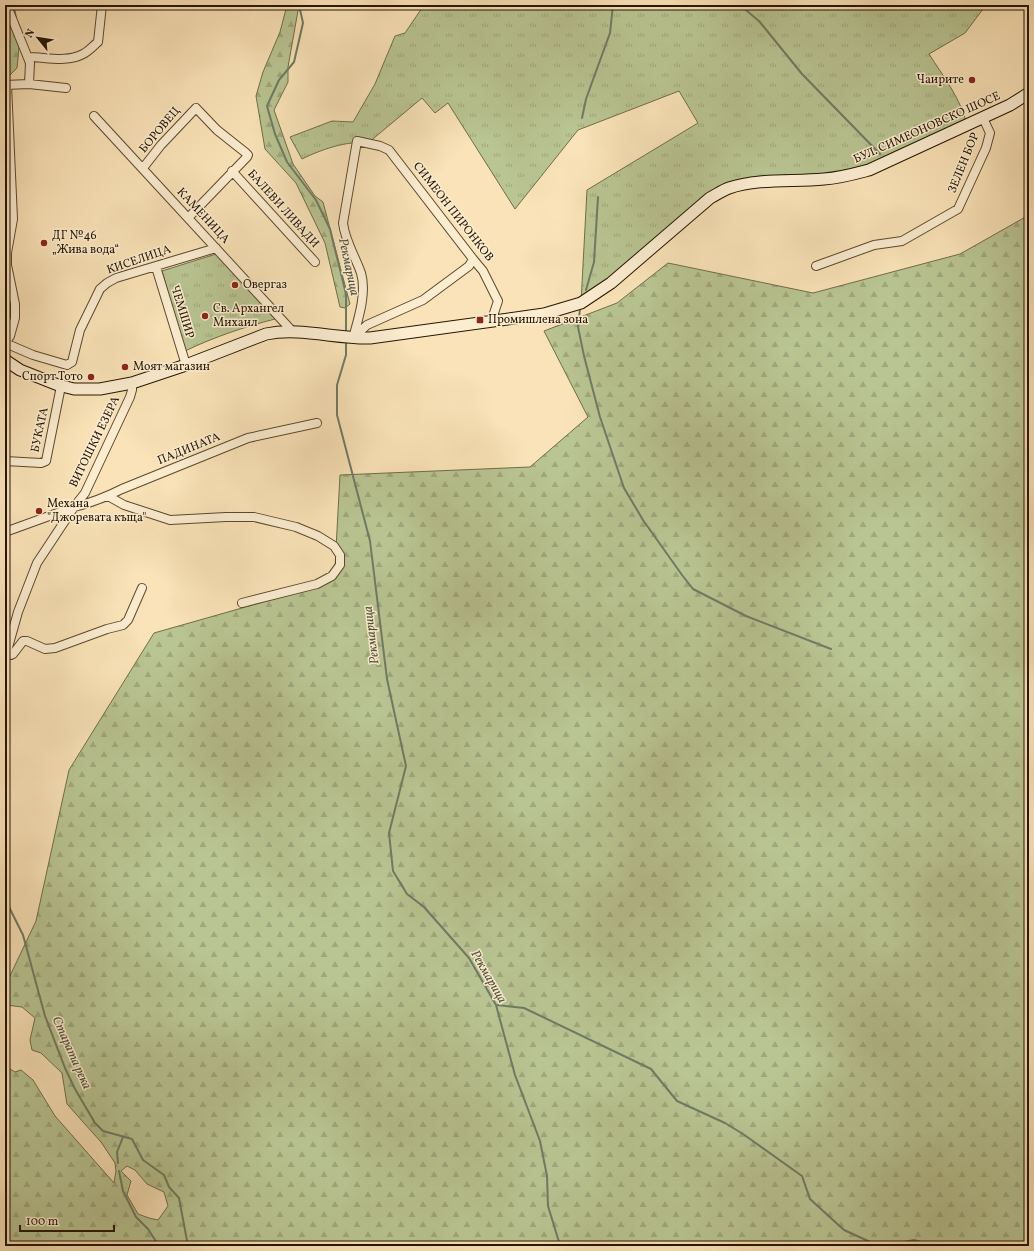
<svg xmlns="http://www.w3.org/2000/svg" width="1034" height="1251" viewBox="0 0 1034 1251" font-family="Vollkorn,serif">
<defs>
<pattern id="grass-tufts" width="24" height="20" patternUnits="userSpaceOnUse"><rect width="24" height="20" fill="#b9c593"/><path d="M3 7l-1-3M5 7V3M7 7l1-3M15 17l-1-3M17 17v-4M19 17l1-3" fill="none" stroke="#9fa87d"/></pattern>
<pattern id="forest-firs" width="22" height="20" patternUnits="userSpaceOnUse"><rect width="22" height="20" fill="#b9c593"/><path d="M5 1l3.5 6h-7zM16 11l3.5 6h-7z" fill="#9fa87d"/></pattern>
</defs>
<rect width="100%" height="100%" fill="#fae3b8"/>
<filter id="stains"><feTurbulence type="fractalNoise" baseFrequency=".005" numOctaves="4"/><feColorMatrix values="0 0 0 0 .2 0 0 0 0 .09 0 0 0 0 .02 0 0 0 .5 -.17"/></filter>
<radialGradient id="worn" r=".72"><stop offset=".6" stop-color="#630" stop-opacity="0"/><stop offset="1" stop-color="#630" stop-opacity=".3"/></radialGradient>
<path fill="url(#grass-tufts)" stroke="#706d4a" d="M426 5H986L965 33 929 54C943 76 961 99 967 125L869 170 728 188 581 303 587 190 698 123 679 91 578 130 515 209 448 103 435 113 422 98 368 143C348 140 320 150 302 159L290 137 332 121 353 122 375 84 395 36 405 33 422 8Z
M216 254 275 319C244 327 214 337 185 351L162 271Z"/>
<path fill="url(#forest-firs)" stroke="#706d4a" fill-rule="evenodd" d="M5 5H14L20 37 17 68 9 76 5 77Z
M284 5H299L288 67V82L274 110 293 164 315 196 323 202 350 304 345 308 340 307 325 243 296 183 265 149 256 96 263 72 280 32 286 9Z
M1029 215V1246H5V1066L15 1072 21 1070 33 1080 55 1116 114 1183 116 1171 115 1163 101 1142 67 1104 62 1073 41 1053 32 1050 30 1040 35 1018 22 1007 6 1005 8 980 36 921 69 770 154 633 323 585 335 567 340 475 530 467 588 417 544 331 617 303 668 263 813 293 960 254ZM127 1166 135 1170 147 1184 164 1192 168 1206 158 1220 149 1218 138 1214 127 1195 131 1181 121 1171Z"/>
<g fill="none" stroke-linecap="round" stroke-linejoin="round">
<path stroke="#6f7b65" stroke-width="2" d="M299 5 303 23 294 62 279 80 267 106 275 134 287 162 316 200 330 229 346 294V334
M740 5 759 21 802 74 880 154
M582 118 586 99 610 33 613 5
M5 209 7 214 5 223
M586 290 594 262 598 197
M5 304 6 310 5 320
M580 309 578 327 584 356 600 417 624 488 643 520 682 575 693 589 746 616 831 649
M346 340V355L337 385V415L370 541 387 679 406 766 389 833 393 871 407 894 424 907 469 958 496 1005 515 1075 540 1141 547 1176 548 1206 559 1242 561 1246
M5 606 6 615 5 622
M5 899 23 935 45 1016 65 1068 75 1089 95 1123 103 1131 132 1139 143 1160 164 1175 169 1187 179 1198 188 1246
M497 1005 524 1008 651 1069 677 1101 725 1123 743 1134 802 1176 810 1199 844 1230 879 1246
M118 1163 117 1152 123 1137
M119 1171 123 1191 136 1217 148 1229 159 1246
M883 1246 914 1240 936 1246"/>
<defs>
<path id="street" d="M8 5 9 11 30 63 29 84
M28 57C46 57 66 63 83 54 89 51 93 46 98 42L102 5
M5 85 29 84 66 88
M94 116 293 332
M143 168 161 145 196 108 217 130 246 153 248 155 247 157 188 218
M232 171 315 262
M816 266 874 245 902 241 958 209 986 148 990 133 983 118
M156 267 186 365
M353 338C358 320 367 293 361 273 355 256 345 241 343 223L357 141 380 146 389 150 473 259 483 271 498 301 491 322
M353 338 367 325 423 300 469 266 473 259
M5 343 33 355 67 365 72 362 80 330 100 289 107 283 116 278 216 248
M5 343 10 336 15 318V304L7 265V253L13 219 7 85
M5 461 41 463 46 461 61 386
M108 496 124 505 170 520 226 517H254L296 527 318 536 334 546 340 555V565L332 576 317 584 242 603
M5 532 74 507 85 493 130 397 132 390V383
M142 588 128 620 123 625 107 629 55 648 45 649 27 641H23L13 654 11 655 8 653 7 651 18 612 37 563 74 507C91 503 106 497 122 489L248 438 317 423"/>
<path id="secondary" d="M5 360 20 370 58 385 74 389H100L132 383 186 365 266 334C300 327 336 339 370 338L544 314 581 303 611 283 710 198C716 195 723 190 729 188 759 178 793 182 824 179 840 178 854 174 869 170L1010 105 1029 93"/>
</defs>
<use href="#street" stroke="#5b482e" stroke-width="10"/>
<use href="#secondary" stroke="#261500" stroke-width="13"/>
<use href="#street" stroke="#fcedd1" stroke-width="8"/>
<use href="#secondary" stroke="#fcedd1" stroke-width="11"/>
</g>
<g fill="#8f2418" stroke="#fcedd1" stroke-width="1.5">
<circle cx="972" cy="80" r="4"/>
<circle cx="44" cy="243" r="4"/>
<circle cx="235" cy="285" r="4"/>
<circle cx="205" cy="316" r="4"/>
<rect x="476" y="316" width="8" height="8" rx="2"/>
<circle cx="125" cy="367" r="4"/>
<circle cx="91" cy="377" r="4"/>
<circle cx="39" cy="511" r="4"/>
</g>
<g text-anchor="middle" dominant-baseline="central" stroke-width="3" stroke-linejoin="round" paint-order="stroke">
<g font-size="12" fill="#261500" stroke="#fcedd1" text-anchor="start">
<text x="964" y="80" text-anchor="end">Чаирите</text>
<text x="52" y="236">ДГ №46<tspan x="52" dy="14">„Жива вода“</tspan></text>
<text x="243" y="285">Овергаз</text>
<text x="213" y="309">Св. Архангел<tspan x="213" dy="14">Михаил</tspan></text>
<text x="488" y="320">Промишлена зона</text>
<text x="133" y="367">Моят магазин</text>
<text x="83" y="377" text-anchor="end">Спорт Тото</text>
<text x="47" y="504">Механа<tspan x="47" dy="14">"Джоревата къща"</tspan></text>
</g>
<g font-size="12" fill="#261500" stroke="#fcedd1">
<text transform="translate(927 128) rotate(-24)">БУЛ. СИМЕОНОВСКО ШОСЕ</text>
<text transform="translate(160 130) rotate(-50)">БОРОВЕЦ</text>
<text transform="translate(964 163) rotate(-68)">ЗЕЛЕН БОР</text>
<text transform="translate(283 209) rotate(48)">БАЛЕВИ ЛИВАДИ</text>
<text transform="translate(453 212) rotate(52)">СИМЕОН ПИРОНКОВ</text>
<text transform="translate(203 216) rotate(47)">КАМЕНИЦА</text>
<text transform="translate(139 260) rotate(-19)">КИСЕЛИЦА</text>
<text transform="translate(182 312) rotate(73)">ЧЕМШИР</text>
<text transform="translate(40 430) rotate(-78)">БУКАТА</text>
<text transform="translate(95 442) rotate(-64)">ВИТОШКИ ЕЗЕРА</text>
<text transform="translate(189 449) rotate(-22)">ПАДИНАТА</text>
</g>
<g font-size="13" font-style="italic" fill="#50503b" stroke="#fcedd1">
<text transform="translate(348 267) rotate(78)">Рекмарица</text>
<text transform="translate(372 635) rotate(-97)">Рекмарица</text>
<text transform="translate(488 977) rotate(60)">Рекмарица</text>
<text transform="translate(71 1053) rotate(66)">Старата река</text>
</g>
</g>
<rect width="1034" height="1251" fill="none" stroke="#fae3b8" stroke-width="20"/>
<rect x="6" y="6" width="1022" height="1239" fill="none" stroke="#261500" stroke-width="2"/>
<rect x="10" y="10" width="1014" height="1231" fill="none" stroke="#261500"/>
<g transform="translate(38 38) rotate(300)" stroke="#fcedd1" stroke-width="3" paint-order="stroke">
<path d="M0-3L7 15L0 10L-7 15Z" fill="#261500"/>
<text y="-6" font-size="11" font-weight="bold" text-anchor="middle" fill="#261500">N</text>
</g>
<path d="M20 1225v6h94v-6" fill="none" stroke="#261500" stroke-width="2"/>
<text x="26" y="1225" font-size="12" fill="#261500" stroke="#fcedd1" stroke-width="3" paint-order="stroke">100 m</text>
<rect width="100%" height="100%" filter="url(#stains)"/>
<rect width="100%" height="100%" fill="url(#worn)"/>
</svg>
